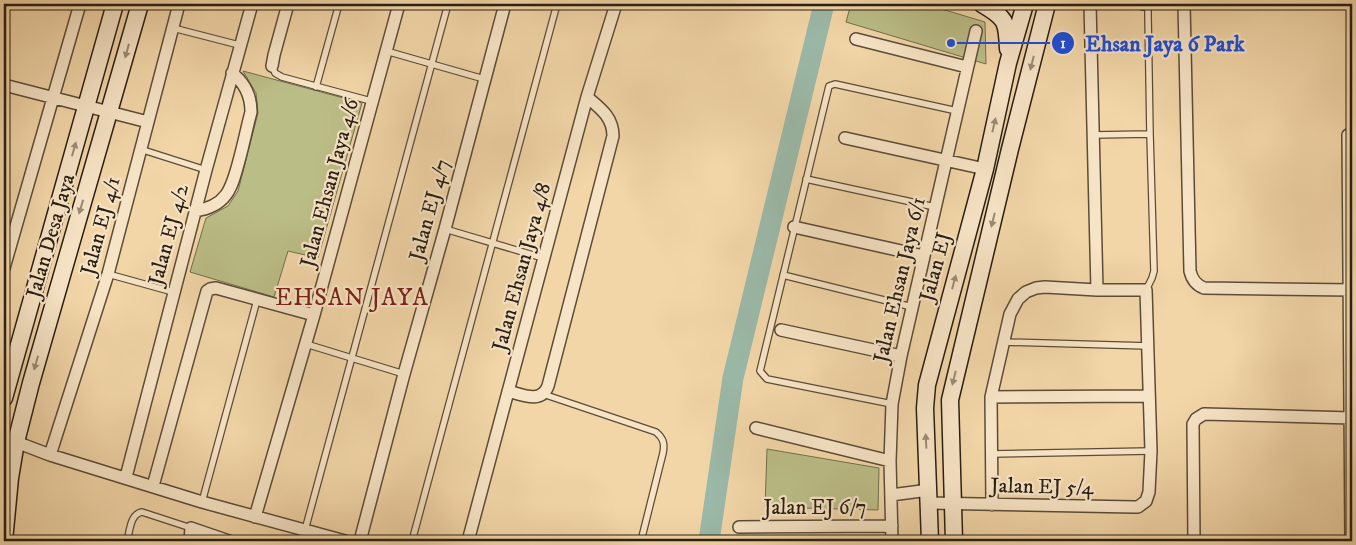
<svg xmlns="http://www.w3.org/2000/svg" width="1356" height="545" viewBox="0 0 1356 545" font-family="'IM FELL DW Pica',serif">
<rect width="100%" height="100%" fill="#f2d6a8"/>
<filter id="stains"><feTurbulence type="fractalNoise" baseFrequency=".004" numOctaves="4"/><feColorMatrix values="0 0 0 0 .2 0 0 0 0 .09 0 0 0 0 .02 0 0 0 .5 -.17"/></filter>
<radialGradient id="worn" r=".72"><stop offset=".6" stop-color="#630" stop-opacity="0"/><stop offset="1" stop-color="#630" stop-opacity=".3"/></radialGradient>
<path fill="#bbbd87" stroke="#726e4d" d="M851 4H925L985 22 986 64 846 22Z
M243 71 362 103 318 258 288 251 274 297 190 272 206 218 228 206 238 191 258 113 256 93Z
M767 449 879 468 878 510 765 507Z"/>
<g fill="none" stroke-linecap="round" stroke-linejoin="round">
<path stroke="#9bb9a8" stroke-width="21" d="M709 541 733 378 824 4"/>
<defs>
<path id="lane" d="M1144 4 1148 10V15L1150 134 1154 271 1152 278 1146 290
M173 28 239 45
M386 51 484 79
M272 66 275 73 282 77 371 101
M316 87 339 4
M1093 135 1150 134
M140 149 206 170
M806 179 935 207
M445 229 543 258
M108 274 173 292
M783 275 912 307
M1004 342 1149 346
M306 344 404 374
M543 394 656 432C663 438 665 443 663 453L641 541
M892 404 767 379 760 371 829 86 835 84 957 111
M991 454 1151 451
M202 502 257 300
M305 530 448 4
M127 541C130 531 130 514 142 512L191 528
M412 541 557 4"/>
<path id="street" d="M1090 4 1097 290
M1143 4H1144
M1184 4 1190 271C1192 280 1196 285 1204 288L1352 290
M4 6V4
M856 39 967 67
M272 66 274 55 288 4
M4 85 148 122
M1348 135 1351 541
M845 138 985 169
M195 211C229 206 232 186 240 157 244 142 247 127 251 112 251 95 245 83 232 73
M794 227 924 256
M4 268 80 4
M781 330 901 356
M508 391C523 395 541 404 548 386L613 136C613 117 600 108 587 97
M991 397 1149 396
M756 428 890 461
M16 442 50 455 202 502 345 541
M50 455 108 274 179 4
M126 477 206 170 252 4
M153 486 207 291 210 289 216 288 314 315
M891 495 929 490
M929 503 1134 507H1138L1146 501 1149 492 1151 451 1146 290H1097L1045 287 1036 288 1026 292 1018 299 1010 314 991 397 992 505
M255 517 314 315 399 4
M739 527 892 526
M190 541 191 528 229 541
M360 541 404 374 445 229 505 4
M468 541 587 97 616 4
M892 541 890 461 892 404 901 356 976 31
M1194 541 1193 424 1196 419 1204 414 1352 418"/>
<path id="secondary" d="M982 4C1006 18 1007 21 1008 49
M4 398 115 4
M4 541 10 478 16 442 31 383 140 4
M930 541 925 408 927 385 985 169 1008 63 1025 4
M954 541 950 400 1010 149 1047 4"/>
</defs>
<use href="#lane" stroke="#5b4c38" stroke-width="8"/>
<use href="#street" stroke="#5b4c38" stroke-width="14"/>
<use href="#secondary" stroke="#291e13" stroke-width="19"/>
<use href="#lane" stroke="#f7e4c6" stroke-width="5.5"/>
<use href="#street" stroke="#f7e4c6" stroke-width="11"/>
<use href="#secondary" stroke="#f7e4c6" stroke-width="16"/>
</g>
<defs><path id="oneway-solid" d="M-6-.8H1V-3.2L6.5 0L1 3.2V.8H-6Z" transform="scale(1.25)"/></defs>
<g fill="#9a8b75">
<use href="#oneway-solid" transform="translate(127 51) rotate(105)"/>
<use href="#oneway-solid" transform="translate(1032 63) rotate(104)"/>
<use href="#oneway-solid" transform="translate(994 125) rotate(-77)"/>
<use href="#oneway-solid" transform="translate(74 149) rotate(-74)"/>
<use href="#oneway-solid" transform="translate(81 207) rotate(107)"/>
<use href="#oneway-solid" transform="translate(993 220) rotate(104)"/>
<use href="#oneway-solid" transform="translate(954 282) rotate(-75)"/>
<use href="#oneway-solid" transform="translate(36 363) rotate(106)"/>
<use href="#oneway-solid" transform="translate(954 378) rotate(104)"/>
<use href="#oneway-solid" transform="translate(926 441) rotate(-93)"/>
</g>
<g text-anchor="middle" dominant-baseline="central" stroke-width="4.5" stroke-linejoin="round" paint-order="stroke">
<g font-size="21" fill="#291e13" stroke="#f7e4c6">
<text transform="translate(330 183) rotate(-75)">Jalan Ehsan Jaya 4/6</text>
<text transform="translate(430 210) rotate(-75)">Jalan EJ 4/7</text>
<text transform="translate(101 226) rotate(-75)">Jalan EJ 4/1</text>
<text transform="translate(169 235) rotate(-75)">Jalan EJ 4/2</text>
<text transform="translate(51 236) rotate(-74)">Jalan Desa Jaya</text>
<text transform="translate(522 267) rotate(-75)">Jalan Ehsan Jaya 4/8</text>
<text transform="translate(936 267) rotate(-75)">Jalan EJ</text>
<text transform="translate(900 280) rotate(-77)">Jalan Ehsan Jaya 6/1</text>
<text transform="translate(1042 487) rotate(1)">Jalan EJ 5/4</text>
<text x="815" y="508">Jalan EJ 6/7</text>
</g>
<g font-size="24" letter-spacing="1" fill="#7a1f14" stroke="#f7e4c6">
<text x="352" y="298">EHSAN JAYA</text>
</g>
</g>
<path fill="none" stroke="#1d4ed8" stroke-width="2" d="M951 43L1063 43"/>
<g fill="#1d4ed8" stroke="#f7e4c6" stroke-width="2">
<circle cx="951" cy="43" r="5"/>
<circle cx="1063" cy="43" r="12"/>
</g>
<g font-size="15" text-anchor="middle" font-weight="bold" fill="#fff">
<text x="1063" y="48">1</text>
</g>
<g font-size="22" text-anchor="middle" font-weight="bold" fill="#1d4ed8" stroke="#f7e4c6" stroke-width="4.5" stroke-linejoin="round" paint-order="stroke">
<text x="1165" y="51">Ehsan Jaya 6 Park</text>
</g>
<rect width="1356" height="545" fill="none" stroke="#f2d6a8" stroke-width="20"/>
<rect x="5" y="5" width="1346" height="535" fill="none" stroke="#291e13" stroke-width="2.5"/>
<rect x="10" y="10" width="1336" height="525" fill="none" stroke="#291e13"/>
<rect width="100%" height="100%" filter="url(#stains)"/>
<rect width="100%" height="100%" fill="url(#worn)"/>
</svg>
